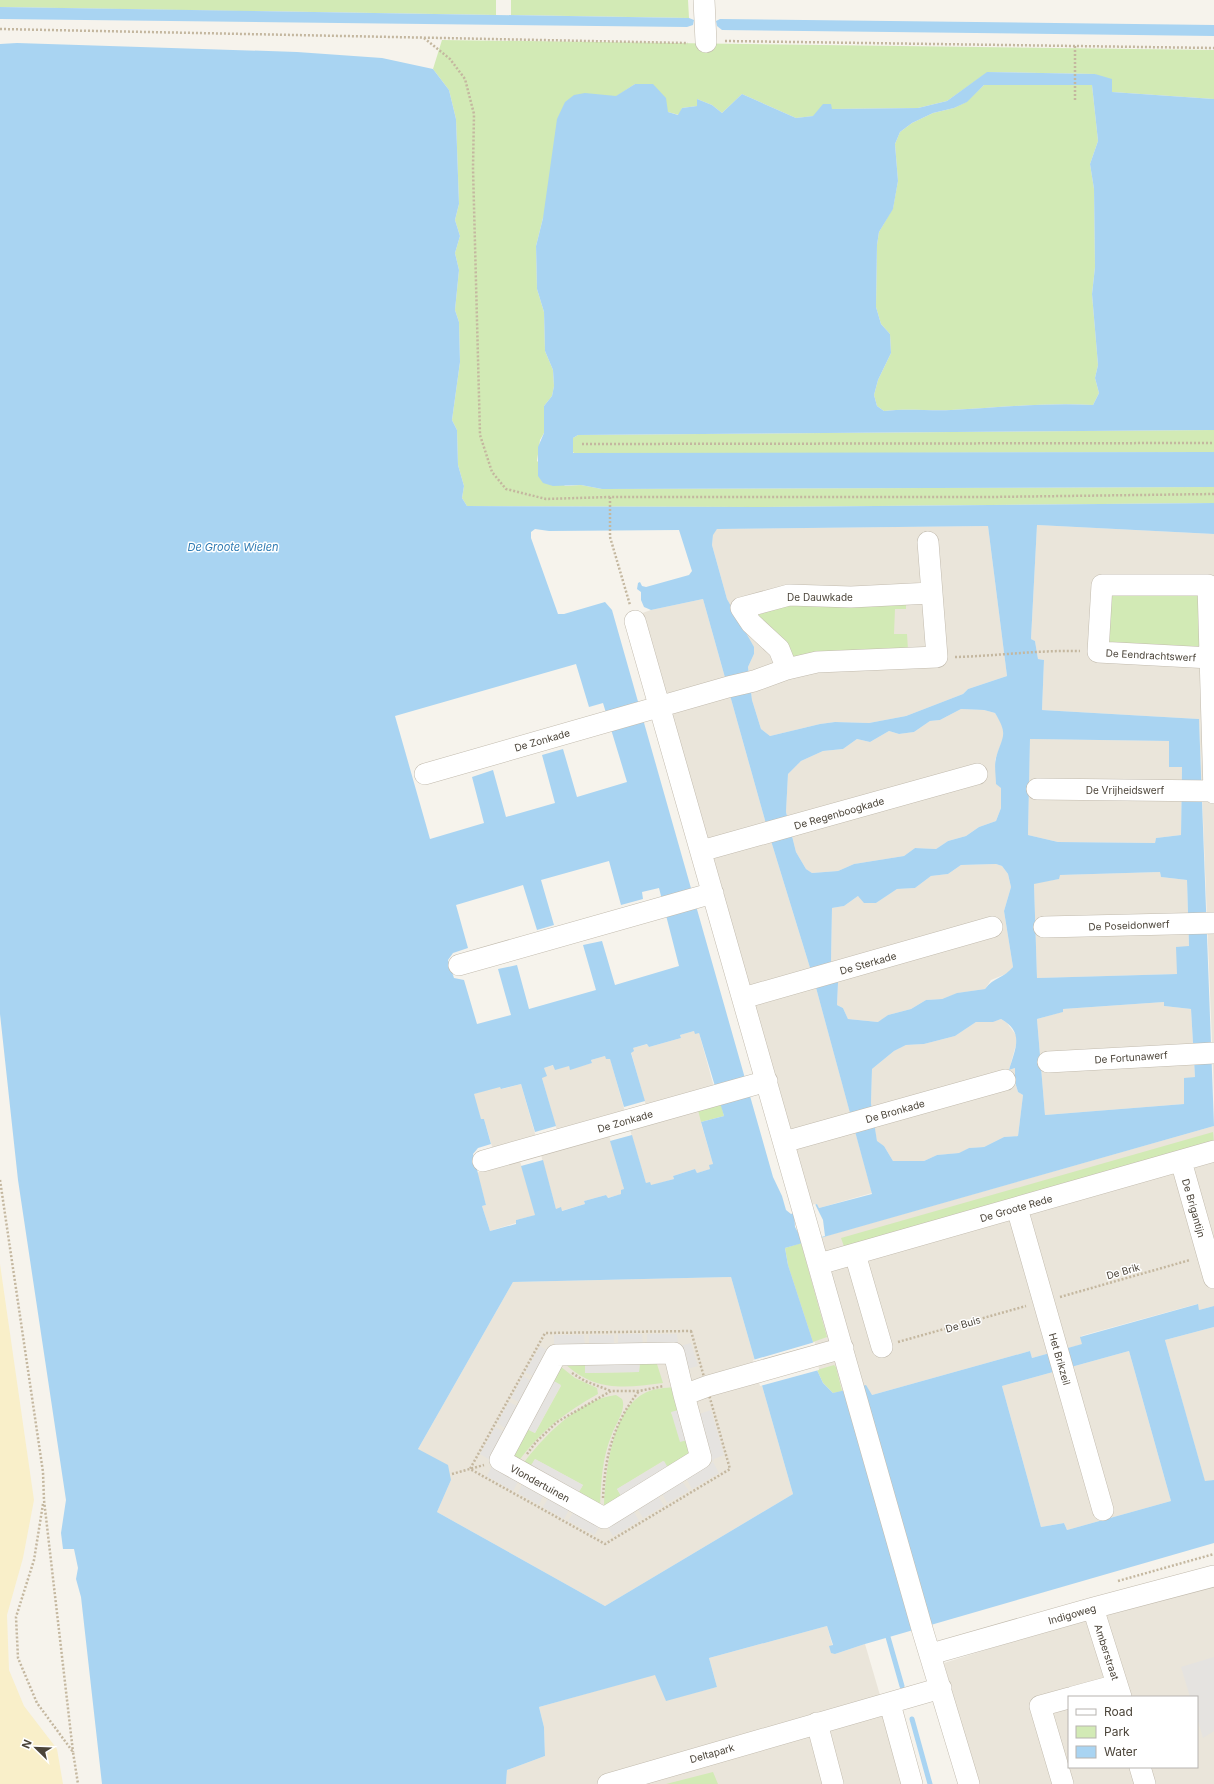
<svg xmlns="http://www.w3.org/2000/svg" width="1214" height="1784" viewBox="0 0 1214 1784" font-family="Inter,sans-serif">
<rect width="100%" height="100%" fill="#f6f3ec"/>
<path fill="#eae5da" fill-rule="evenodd" d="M1037 525 1214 534V1092L1199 719 1042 710 1044 660 1038 659 1035 641 1031 639Z
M988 526 1007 676 968 689 963 694 906 716 869 723 835 722 820 724 770 736 761 729 752 700 748 667 754 654 727 599 712 545 713 534 717 529Z
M703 599 768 831 815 984 872 1193 819 1208 817 1204 795 1209 625 619 651 610Z
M961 709 984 710 995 713 1002 724 1004 736 995 760 1001 788V808L996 821 979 827 966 836 948 841 936 849 915 848 904 856 854 864 838 871 812 873 806 869 796 852 786 812 788 774 801 761 823 751 843 749 857 739 870 742 889 731 899 734 914 732 930 721 940 720Z
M1030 739 1169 741 1182 767 1181 835 1156 838 1155 843 1058 842 1028 835Z
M996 864 1002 866 1008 874 1011 887 1004 911 1013 967 1008 973 991 980 985 989 958 993 942 999 926 1000 911 1009 888 1015 879 1022 848 1019 843 1008 837 1005 838 983 831 962 832 908 844 906 858 896 876 903 897 889 915 888 931 876 948 874 961 865Z
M1160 872 1161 877 1187 880 1189 947 1177 974 1037 978 1034 883 1059 879V875Z
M1164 1002V1006L1191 1009 1195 1077 1184 1079V1104L1045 1115 1037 1019 1062 1012 1063 1009Z
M1001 1019 1007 1023 1016 1035 1017 1041 1009 1070 1015 1068V1082L1018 1092 1023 1095 1018 1136 1004 1137 984 1147 969 1148 960 1153 937 1155 924 1161H893L884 1146 877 1142 871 1103 872 1069 894 1051 906 1045 924 1044 955 1036 976 1022H992Z
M694 1031 699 1033 714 1087 701 1123 713 1164 711 1169 697 1173 695 1169 673 1176 674 1179 650 1186 646 1183 630 1130 609 1135 624 1189 622 1194 607 1198 606 1195 584 1201 585 1204 561 1211 556 1209 541 1155 520 1161 536 1215 516 1220V1223L490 1231 482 1206 486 1205 477 1173 484 1170 493 1150 484 1119 481 1120 473 1094 500 1086 502 1089 521 1084 536 1137 557 1131 542 1078 544 1068 554 1065 569 1066 570 1069 592 1063 591 1060 605 1056 610 1058 625 1112 646 1106 631 1052 633 1048 648 1044 649 1047 681 1038 680 1035Z
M1214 1126V1306L1199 1310 1197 1304 1081 1336 1083 1344 1032 1358 1030 1351 872 1395 833 1393 817 1370 788 1265 801 1243Z
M731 1277 793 1494 605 1606 437 1512 451 1480 418 1449 513 1282Z
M1214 1327V1480L1205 1482 1165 1340Z
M1129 1351 1171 1501 1067 1530 1064 1523 1041 1527 1002 1386Z
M1214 1578V1784H976L944 1663ZM1069 1697H1197V1767H1069Z
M827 1626 835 1654 865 1644 906 1784H506L507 1770 545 1756 544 1727 539 1707 656 1674 666 1700 717 1687 709 1658Z"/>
<path fill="#d2eab5" d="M0 0H496V15L0 7Z
M511 0H688L689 18 511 15Z
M442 40 1214 50V99L1112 92 1095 74 988 72 947 101 918 108 832 109 814 116 796 118 742 94 722 113 712 105 697 99V106L682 108 679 115 668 112 635 84 617 96H606L543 218 536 246 537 289 544 312 545 351 553 370 554 386 552 396 544 406V433L540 440 537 461 565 486 581 485 602 489 1214 487V503L758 507 467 506 462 498 464 486 458 465 457 430 452 420 460 362 459 322 455 310 459 270 455 253 460 236 455 220 459 204 456 119 449 90 433 69Z
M984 85H1092L1098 141 1090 164 1094 189 1095 267 1092 294 1098 365 1095 378 1099 393 1093 405C1046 402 998 408 951 410 928 411 907 408 884 411L877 406 874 395 878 380 891 353 890 334 881 324 876 307 877 245 879 232 893 208 898 181 895 144 900 132 912 123 933 113 954 108 966 102Z
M1214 430V452L575 454 572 451 573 438 578 435Z
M1094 578H1214V657L1092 648Z
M906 600V609H895L894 634H907L908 650 791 662 752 617 763 613 767 607 790 601Z
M721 1104 724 1116 701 1122 698 1110Z
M1213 1132 1214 1144 845 1249 841 1238Z
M801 1243 827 1337 813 1342 788 1265 785 1248Z
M640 1361H656L663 1383C624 1388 595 1392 564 1363L585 1362V1373L639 1372Z
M834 1365 836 1367 842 1391 833 1393 823 1383 817 1370Z
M560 1366 575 1378 597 1388 598 1394C564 1413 541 1431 518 1462 508 1452 520 1438 525 1428L535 1433 561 1386 552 1380Z
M676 1387 682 1409 671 1413 691 1439 693 1450 670 1471 663 1461 617 1489 623 1499 604 1509C605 1476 611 1412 643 1394 653 1388 665 1388 676 1387Z
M616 1395 622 1399C627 1409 615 1425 612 1434 602 1458 601 1482 600 1508L577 1495 583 1485 535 1459 529 1469 522 1465C543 1437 579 1399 616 1395Z
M713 1772 718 1784H666Z"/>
<path fill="#f9efc9" d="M0 1264 34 1500 23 1558 7 1615 9 1670 24 1706 57 1749 63 1784H0Z"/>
<path fill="#e5e3e0" d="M618 1334H642L643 1346H618Z
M647 1334H677L678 1345 647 1346Z
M554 1335H584L585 1347H554Z
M589 1335H614V1346L589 1347Z
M691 1343 698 1366 687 1369 680 1346Z
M540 1346 550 1352 536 1378 525 1372Z
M640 1361 639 1372 585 1373V1362Z
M523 1376 533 1382 521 1403 511 1398Z
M552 1380 561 1385 535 1433 525 1428Z
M509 1402 519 1407 507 1429 497 1423Z
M682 1409 691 1439 680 1442 671 1412Z
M711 1410 724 1455 714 1459 713 1462 719 1473 692 1489 686 1478 713 1462 699 1414Z
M495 1427 505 1432 490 1460 480 1454Z
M535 1459 583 1485 577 1495 529 1469Z
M664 1461 670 1471 623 1499 617 1489Z
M492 1466 519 1480 513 1491 487 1476Z
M682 1481 689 1491 667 1503 662 1493Z
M523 1482 544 1494 539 1505 518 1493Z
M658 1496 664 1506 643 1518 637 1508Z
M549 1497 570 1508 564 1519 543 1507Z
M633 1510 639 1521 613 1536 607 1526Z
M574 1511 600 1525 595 1535 568 1521Z
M1214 1657V1731L1203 1738 1197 1718V1697H1190L1181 1667Z"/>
<path fill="#a9d4f2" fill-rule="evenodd" d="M0 7 689 18 694 20 693 25 687 27 0 19Z
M720 19 1214 25V36L722 30 717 26 716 21Z
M17 43 297 52 382 58 433 69 449 90 456 119 459 204 455 220 460 236 455 253 459 270 455 310 459 322 460 362 452 420 457 430 458 465 464 486 462 498 467 506 758 507 1214 503V534L1037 525 1031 639 1035 641 1038 659 1044 660 1042 710 1199 719 1214 1126 785 1248 788 1265 813 1342 817 1370 823 1383 833 1393 866 1385 872 1395 1030 1351 1032 1358 1082 1344 1080 1337 1198 1304 1199 1310 1214 1306V1327L1165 1340 1205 1481 1214 1480V1543L865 1644 835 1654 831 1653 829 1646 833 1645 827 1626 709 1658 717 1687 666 1701 655 1675 539 1707 544 1727 545 1756 507 1770 506 1784H102L81 1597 76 1579 78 1568 74 1549H63L61 1533 66 1500 18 1180 0 1014V44ZM988 526 1007 676 968 689 963 694 906 716 869 723 835 722 820 724 770 736 761 729 752 700 748 667 754 654V647L727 599 712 545 713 535 717 529ZM535 529 549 531 679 530 692 571 689 575 646 587 642 586 640 582 638 583 637 589 641 592V600L644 607 651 610 703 599 768 831 815 984 872 1194 819 1208 817 1204 791 1214 786 1210 782 1196 773 1177 612 610 605 602 564 614H558L531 538V532ZM576 664 589 707 603 703 627 782 577 797 563 749 542 755 555 803 506 817 493 770 472 777 484 823 430 839 395 716ZM961 709 984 710 995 713C1009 736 1002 736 996 758 994 766 996 776 996 784L1001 788V808L996 821 979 827 966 836 948 841 936 849 915 848 904 856 854 864 838 871 812 873 806 869 796 852 786 812 788 774 801 761 823 751 843 749 857 739 870 742 889 731 899 734 914 732 930 721 940 720ZM1030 739 1169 741V767H1182L1181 835 1156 838 1155 843 1058 842 1028 835ZM609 861 621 905 643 899 642 892 659 888 679 966 615 985 602 941 583 945 596 990 529 1009 517 965 498 969 511 1015 477 1024 464 980 454 978 448 960 453 953 468 948 456 905 523 885 537 930 554 925 541 880ZM996 864 1002 866 1008 874 1011 887 1004 911 1013 967C1004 978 994 977 985 989L957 993 942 999 926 1000 911 1009 888 1015 878 1022 848 1019 843 1008 837 1005 838 983 831 962 832 908 844 906 858 896 864 903H876L897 889 915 888 931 876 948 874 961 865ZM1160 872 1161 877 1187 880 1189 946 1176 947 1177 974 1037 978 1034 884 1059 879 1060 875ZM1164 1002V1006L1191 1009 1195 1077 1184 1078V1104L1045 1115 1037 1019 1063 1012V1009ZM1001 1019C1025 1032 1015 1049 1009 1070L1015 1068V1082L1018 1092 1023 1095 1018 1136 1004 1137 984 1147 969 1148 959 1153 937 1155 924 1161H893L884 1146 877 1141 871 1103 872 1069 894 1051 906 1045 924 1044 955 1036 976 1022H993ZM694 1031 695 1034 699 1033 724 1116 701 1122 713 1164 709 1165 710 1169 697 1173 695 1169 673 1176 674 1179 651 1185 650 1182 646 1183 632 1135 610 1141 624 1189 621 1190V1194L608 1198 606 1195 584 1201 585 1204 562 1211 561 1207 556 1209 543 1160 521 1166 535 1215 516 1220V1224L490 1231 482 1206 486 1205 473 1154 478 1148 491 1144 484 1119H481L474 1094 500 1087 501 1089 521 1084 535 1132 556 1126 542 1078 547 1076 544 1068 553 1065 555 1070 569 1066 570 1070 592 1063 591 1060 605 1056 606 1059H610L624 1107 645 1101 631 1053 634 1051 633 1048 647 1044 649 1047 681 1038 680 1035ZM731 1277 793 1494 605 1606 437 1512 451 1480 448 1465 418 1449 513 1282ZM1129 1351 1171 1501 1067 1530 1064 1523 1041 1527 1002 1386Z
M987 72 1095 74 1112 79V92L1214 99V430L578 435 573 438V453L1214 452V487L602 489 581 485 553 486 543 483 538 476V447L544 433V406L552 396 554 386 553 370 545 351 544 312 537 289 536 246 543 218 557 119 565 102 574 95 585 93 616 96 635 84H653L666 98 668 112 678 115 682 108 697 106V99L712 105 722 113 742 94 796 118 813 116 823 104H831L832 109 918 108 947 101ZM984 85H1092L1098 141 1090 164 1094 189 1095 267 1092 294 1098 365 1095 378 1099 393 1093 405C1046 402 998 408 951 410 928 411 907 408 884 411L877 406 874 395 878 380 891 353 890 334 881 324 876 307 877 245 879 232 893 209 898 181 895 144 900 132 912 123 933 113 954 108 967 102Z"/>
<path fill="#f6f3ec" d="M815 1204 823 1220 825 1236 818 1238 799 1234 795 1227 794 1210Z
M815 1342 819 1370 760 1386 753 1360Z"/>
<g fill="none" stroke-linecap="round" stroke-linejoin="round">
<path stroke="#a9d4f2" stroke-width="5" d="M888 1637 902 1686
M912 1719 930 1784"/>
<defs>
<path id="minor" d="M704 0 706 42
M635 621 923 1632 969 1784
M1211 658 1098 652 1102 585H1208L1214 793
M787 669 779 649 751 623 741 608 789 595 851 597 931 593
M425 774 728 687 754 681 787 669 817 662 937 657 928 542
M1037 789 1214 791
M701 851 977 774
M1044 927 1214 923
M459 965 713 893
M743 998 992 927
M1048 1062 1214 1053
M784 1142 1005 1080
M483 1161 767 1081
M1181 1161 1214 1278
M1017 1208 1103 1510
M855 1254 882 1347
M819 1264 1214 1151
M684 1395 701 1458 604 1518 500 1460 556 1355 674 1353 684 1395 708 1386 843 1348
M1093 1608 1121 1697
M931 1654 1093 1608 1214 1576
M1073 1697 1117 1685
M890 1704 912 1784
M817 1723 833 1784
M1140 1767 1145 1784
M608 1784 941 1688
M1063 1784 1040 1706 1069 1698"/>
</defs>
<use href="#minor" stroke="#c2bbae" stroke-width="22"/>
<path stroke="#c4b79f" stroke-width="2.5" stroke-dasharray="2 2" stroke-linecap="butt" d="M0 29 688 43
M424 38 450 59 465 79 474 114 473 168 480 435 492 472 506 489 546 499 610 497H990L1214 494
M725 41 1214 48
M1075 100V46
M582 444 1214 443
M610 497V537L630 605
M955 657C997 656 1038 650 1080 651
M0 1180 43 1472 44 1500 73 1752
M1060 1297 1190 1260
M691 1331 730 1469 605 1544 470 1469 545 1333Z
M898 1342 1026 1306
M572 1373 585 1381 611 1391
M527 1454 536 1442 557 1422 611 1391H639L664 1386
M452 1474 484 1465
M603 1498C605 1456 613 1424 639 1391
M43 1504 34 1560 16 1617 18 1658 37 1703 73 1752 78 1784
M1118 1581 1214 1554"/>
<use href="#minor" stroke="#fff" stroke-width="21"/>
</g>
<g text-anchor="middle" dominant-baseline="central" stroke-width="3" stroke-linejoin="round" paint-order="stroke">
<g font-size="10" fill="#4b4439" stroke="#fff">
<text x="820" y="597">De Dauwkade</text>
<text transform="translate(1151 655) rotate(3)">De Eendrachtswerf</text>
<text transform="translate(542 740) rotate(-16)">De Zonkade</text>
<text x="1125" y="790">De Vrijheidswerf</text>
<text transform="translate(839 813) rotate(-16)">De Regenboogkade</text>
<text transform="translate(1129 925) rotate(-2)">De Poseidonwerf</text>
<text transform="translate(868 963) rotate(-16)">De Sterkade</text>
<text transform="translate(1131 1057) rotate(-4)">De Fortunawerf</text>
<text transform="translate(895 1111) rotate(-16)">De Bronkade</text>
<text transform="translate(625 1121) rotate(-16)">De Zonkade</text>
<text transform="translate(1016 1208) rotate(-16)">De Groote Rede</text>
<text transform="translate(1194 1208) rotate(74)">De Brigantijn</text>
<text transform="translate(1123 1271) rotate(-16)">De Brik</text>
<text transform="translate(963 1324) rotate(-16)">De Buis</text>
<text transform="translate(1060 1359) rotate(74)">Het Brikzeil</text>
<text transform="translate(540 1483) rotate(29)">Vlondertuinen</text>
<text transform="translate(1072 1614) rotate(-16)">Indigoweg</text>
<text transform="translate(1107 1652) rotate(72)">Amberstraat</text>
<text transform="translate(712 1753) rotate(-16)">Deltapark</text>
</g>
<g font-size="11" font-style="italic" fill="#2e7ab2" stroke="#fff">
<text x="233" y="547">De Groote Wielen</text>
</g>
</g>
<rect x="1068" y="1696" width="130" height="72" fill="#ffffff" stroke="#b7b4b0"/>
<rect x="1076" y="1709" width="20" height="6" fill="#ffffff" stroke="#b7b4b0"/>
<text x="1104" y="1716" font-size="12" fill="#4b4439">Road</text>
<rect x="1076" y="1726" width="20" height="12" fill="#d2eab5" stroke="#b7b4b0"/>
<text x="1104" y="1736" font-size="12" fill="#4b4439">Park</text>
<rect x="1076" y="1746" width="20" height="12" fill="#a9d4f2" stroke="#b7b4b0"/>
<text x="1104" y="1756" font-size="12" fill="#4b4439">Water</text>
<g transform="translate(36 1748) rotate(293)" stroke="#ffffff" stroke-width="3" paint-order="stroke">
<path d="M0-3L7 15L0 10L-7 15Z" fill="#4b4439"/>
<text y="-6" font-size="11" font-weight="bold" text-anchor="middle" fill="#4b4439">N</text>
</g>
</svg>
